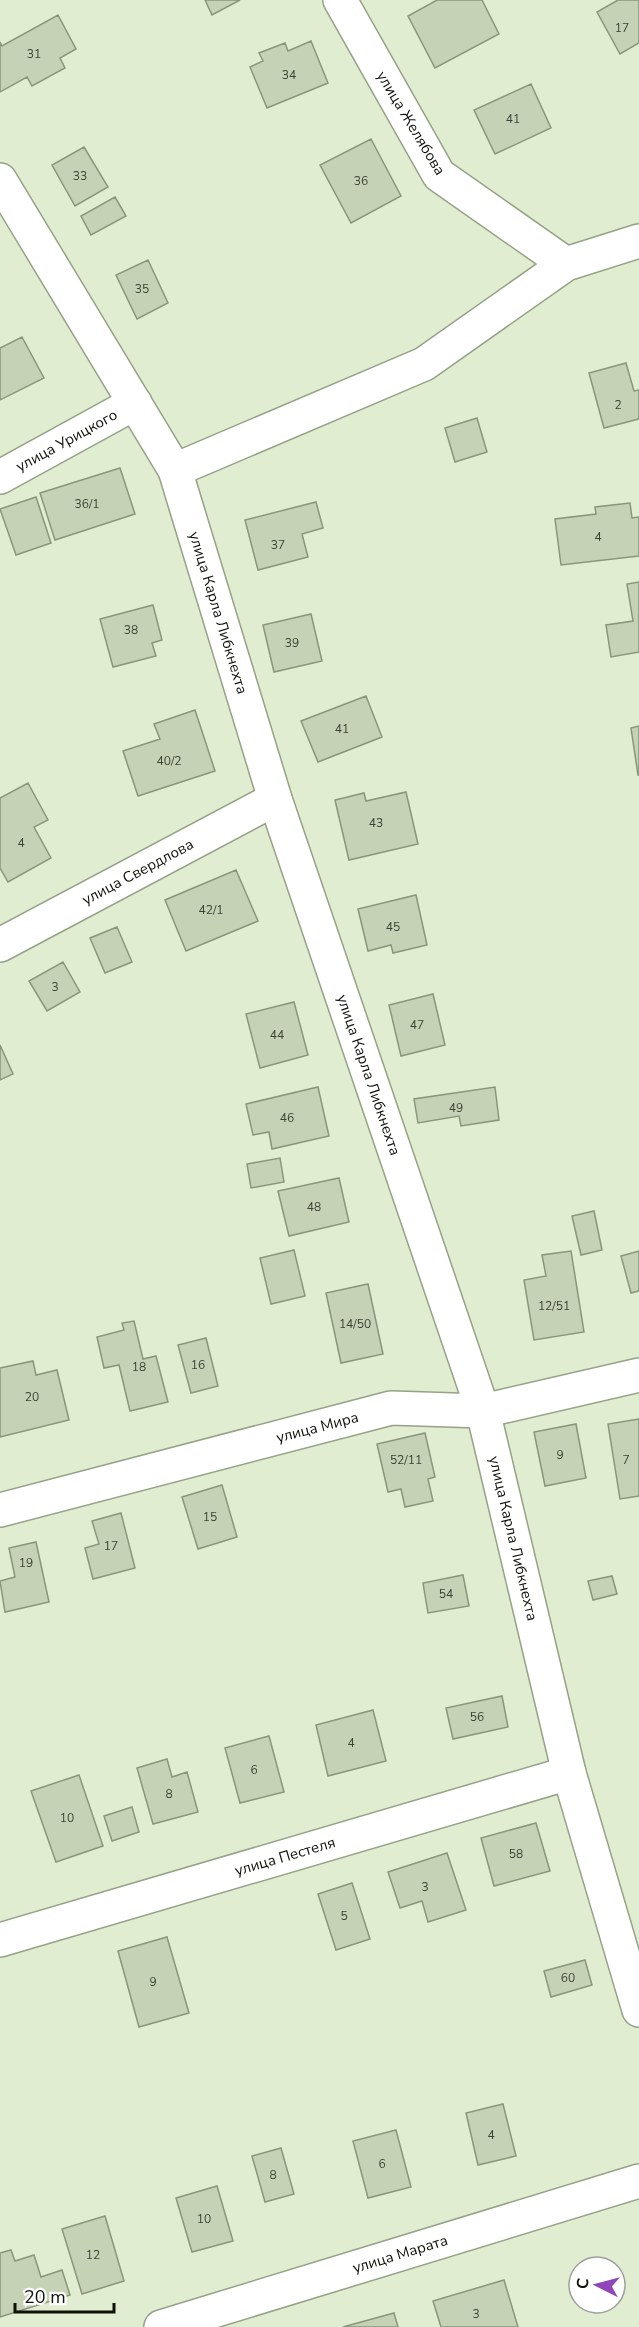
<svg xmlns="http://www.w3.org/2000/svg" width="639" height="2327" viewBox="0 0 639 2327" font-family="'Nunito Sans',sans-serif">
<rect width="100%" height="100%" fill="#e0edd0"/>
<path fill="#c5d2b5" stroke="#8a967b" stroke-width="1.5" d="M205 0H240L212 15Z
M437 0H482L499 34 435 68 408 16Z
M618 0H639V43L620 54 597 12Z
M58 15 76 49 60 58 65 68 32 86 27 77 0 92V42L2 46Z
M311 41 328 83 267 108 250 67 263 61 259 53 285 43 288 51Z
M531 84 551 128 495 154 474 110Z
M371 139 401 196 351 223 320 165Z
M84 147 108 187 75 206 52 165Z
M115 197 126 216 91 235 81 216Z
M148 260 168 303 137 319 116 275Z
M22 337 44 378 0 400V348Z
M626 363 634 391 639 390V419L604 428 589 373Z
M477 418 487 452 455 462 445 428Z
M120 468 135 514 55 540 40 493Z
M36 497 51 543 16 555 0 509Z
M316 502 323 528 302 534 308 557 258 570 245 520Z
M630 503 632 518 639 517V556L561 565 555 519 596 514 595 507Z
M639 582V652L611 657 606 625 633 621 627 584Z
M153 605 162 640 152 643 156 656 113 667 100 619Z
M311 614 322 661 274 672 263 625Z
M366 696 382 737 318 762 301 721Z
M195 710 215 771 138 796 123 751 160 739 154 724Z
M639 726V775H638L631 728Z
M28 783 48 820 34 827 51 858 8 882 0 868V798Z
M406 792 418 844 349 860 335 800 364 793 366 801Z
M236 870 258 921 186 951 165 900Z
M416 895 427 945 393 953 391 945 368 951 358 909Z
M117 927 132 962 105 973 90 938Z
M63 962 80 992 47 1011 29 981Z
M433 994 445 1045 401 1056 389 1005Z
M294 1002 308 1055 260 1068 246 1014Z
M0 1045 13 1074 0 1080Z
M318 1087 329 1136 272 1149 269 1132 253 1135 246 1104Z
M495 1087 499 1120 461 1126 459 1116 418 1123 414 1099Z
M280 1158 284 1182 251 1188 247 1164Z
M339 1178 349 1222 289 1236 278 1191Z
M594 1211 602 1250 581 1255 572 1216Z
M294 1250 305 1296 271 1304 260 1258Z
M571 1251 584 1332 534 1340 524 1280 546 1276 542 1255Z
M639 1251V1291L631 1293 621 1256Z
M368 1284 383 1354 341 1363 326 1293Z
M134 1321 143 1359 156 1356 168 1402 130 1411 119 1365 104 1368 97 1337 124 1330 122 1323Z
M206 1338 218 1386 191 1393 178 1345Z
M33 1361 36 1375 57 1370 69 1420 0 1437V1368Z
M639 1419V1496L620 1499 608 1424Z
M576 1424 586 1478 545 1486 534 1432Z
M425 1433 435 1477 428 1479 433 1501 405 1507 401 1489 388 1492 377 1444Z
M222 1485 237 1537 198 1549 182 1497Z
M121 1513 135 1568 93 1579 85 1548 99 1544 92 1521Z
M36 1542 49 1602 5 1612 0 1581 15 1577 9 1548Z
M463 1575 469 1606 428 1613 423 1583Z
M612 1576 617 1594 593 1600 588 1581Z
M502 1696 508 1727 453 1739 446 1708Z
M373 1710 386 1761 328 1776 316 1725Z
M269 1736 284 1792 240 1803 225 1748Z
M167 1759 172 1777 187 1772 198 1812 153 1824 137 1768Z
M79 1775 103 1846 56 1862 31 1791Z
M132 1807 139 1832 112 1841 104 1816Z
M536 1823 550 1871 494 1886 481 1838Z
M447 1853 466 1910 428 1922 422 1901 400 1908 388 1872Z
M352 1883 370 1939 336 1950 318 1894Z
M167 1937 189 2013 139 2027 118 1951Z
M585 1960 592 1985 551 1997 544 1971Z
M503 2104 516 2156 478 2165 466 2113Z
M396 2130 411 2187 368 2198 353 2141Z
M281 2148 294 2194 265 2202 252 2156Z
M217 2186 233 2241 192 2252 176 2198Z
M105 2216 124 2281 82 2294 62 2229Z
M11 2250 15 2261 34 2255 41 2277 62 2270 70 2295 0 2317V2253Z
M504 2280 518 2327H441L433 2301Z
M394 2313 398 2327H343Z"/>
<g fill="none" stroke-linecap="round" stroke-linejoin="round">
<defs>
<g id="street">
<path d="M340 0 439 175 566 264"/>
<path id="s1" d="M0 180 175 470 275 799 483 1411 569 1773 639 2010"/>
<path d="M175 470 424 364 566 264 639 241"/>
<path id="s2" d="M0 477 135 403"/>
<path id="s3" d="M0 945 275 799"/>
<path id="s4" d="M0 1510 391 1408 483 1411 639 1375"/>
<path id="s5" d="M0 1940 569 1773"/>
<path id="s6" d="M161 2327 639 2181"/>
</g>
</defs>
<use href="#street" stroke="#96a287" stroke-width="36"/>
<use href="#street" stroke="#fff" stroke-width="33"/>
</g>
<g text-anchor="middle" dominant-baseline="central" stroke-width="4.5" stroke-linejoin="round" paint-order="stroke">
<g font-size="12" fill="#3c4234">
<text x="622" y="28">17</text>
<text x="34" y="54">31</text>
<text x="289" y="75">34</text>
<text x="513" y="119">41</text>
<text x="80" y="176">33</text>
<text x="361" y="181">36</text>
<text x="142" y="289">35</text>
<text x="618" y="405">2</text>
<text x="87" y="504">36/1</text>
<text x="598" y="537">4</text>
<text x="278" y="545">37</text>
<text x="131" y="630">38</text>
<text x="292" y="643">39</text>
<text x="342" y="729">41</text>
<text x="169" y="761">40/2</text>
<text x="376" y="823">43</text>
<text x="21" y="843">4</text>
<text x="211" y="910">42/1</text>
<text x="393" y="927">45</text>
<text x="55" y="987">3</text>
<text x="417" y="1025">47</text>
<text x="277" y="1035">44</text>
<text x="456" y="1108">49</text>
<text x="287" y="1118">46</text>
<text x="314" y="1207">48</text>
<text x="554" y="1306">12/51</text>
<text x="355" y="1324">14/50</text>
<text x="198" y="1365">16</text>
<text x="139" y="1367">18</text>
<text x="32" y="1397">20</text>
<text x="560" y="1455">9</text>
<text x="406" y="1460">52/11</text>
<text x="626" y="1460">7</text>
<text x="210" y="1517">15</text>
<text x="111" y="1546">17</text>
<text x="26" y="1563">19</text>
<text x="446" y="1594">54</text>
<text x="477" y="1717">56</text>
<text x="351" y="1743">4</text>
<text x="254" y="1770">6</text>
<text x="169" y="1794">8</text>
<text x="67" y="1818">10</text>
<text x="516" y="1854">58</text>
<text x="425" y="1887">3</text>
<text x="344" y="1916">5</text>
<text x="568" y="1978">60</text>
<text x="153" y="1982">9</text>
<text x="491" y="2135">4</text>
<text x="382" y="2164">6</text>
<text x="273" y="2175">8</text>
<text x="204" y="2219">10</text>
<text x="93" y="2255">12</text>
<text x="476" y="2314">3</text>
</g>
<g font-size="15" fill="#0e1209" stroke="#fff">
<text transform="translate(411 123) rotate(59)">улица Желябова</text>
<text stroke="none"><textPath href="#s2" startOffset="76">улица Урицкого</textPath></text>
<text stroke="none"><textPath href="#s1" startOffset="488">улица Карла Либкнехта</textPath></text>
<text stroke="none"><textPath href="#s3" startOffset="156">улица Свердлова</textPath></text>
<text stroke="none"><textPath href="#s1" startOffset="974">улица Карла Либкнехта</textPath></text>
<text stroke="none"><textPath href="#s4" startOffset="328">улица Мира</textPath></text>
<text stroke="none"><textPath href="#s1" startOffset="1460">улица Карла Либкнехта</textPath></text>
<text stroke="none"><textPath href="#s5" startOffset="297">улица Пестеля</textPath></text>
<text stroke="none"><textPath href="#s6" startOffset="250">улица Марата</textPath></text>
</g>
</g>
<g transform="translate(597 2285) rotate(276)"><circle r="28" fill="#ffffff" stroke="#9fa09d" stroke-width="1.5"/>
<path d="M0-4.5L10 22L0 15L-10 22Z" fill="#9046b8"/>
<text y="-9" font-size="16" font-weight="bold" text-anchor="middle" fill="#0e1209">С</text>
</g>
<path d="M15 2303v9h99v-9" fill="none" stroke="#0e1209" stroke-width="3"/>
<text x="24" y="2303" font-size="18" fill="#0e1209" stroke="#ffffff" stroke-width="4.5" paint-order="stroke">20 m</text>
</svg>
